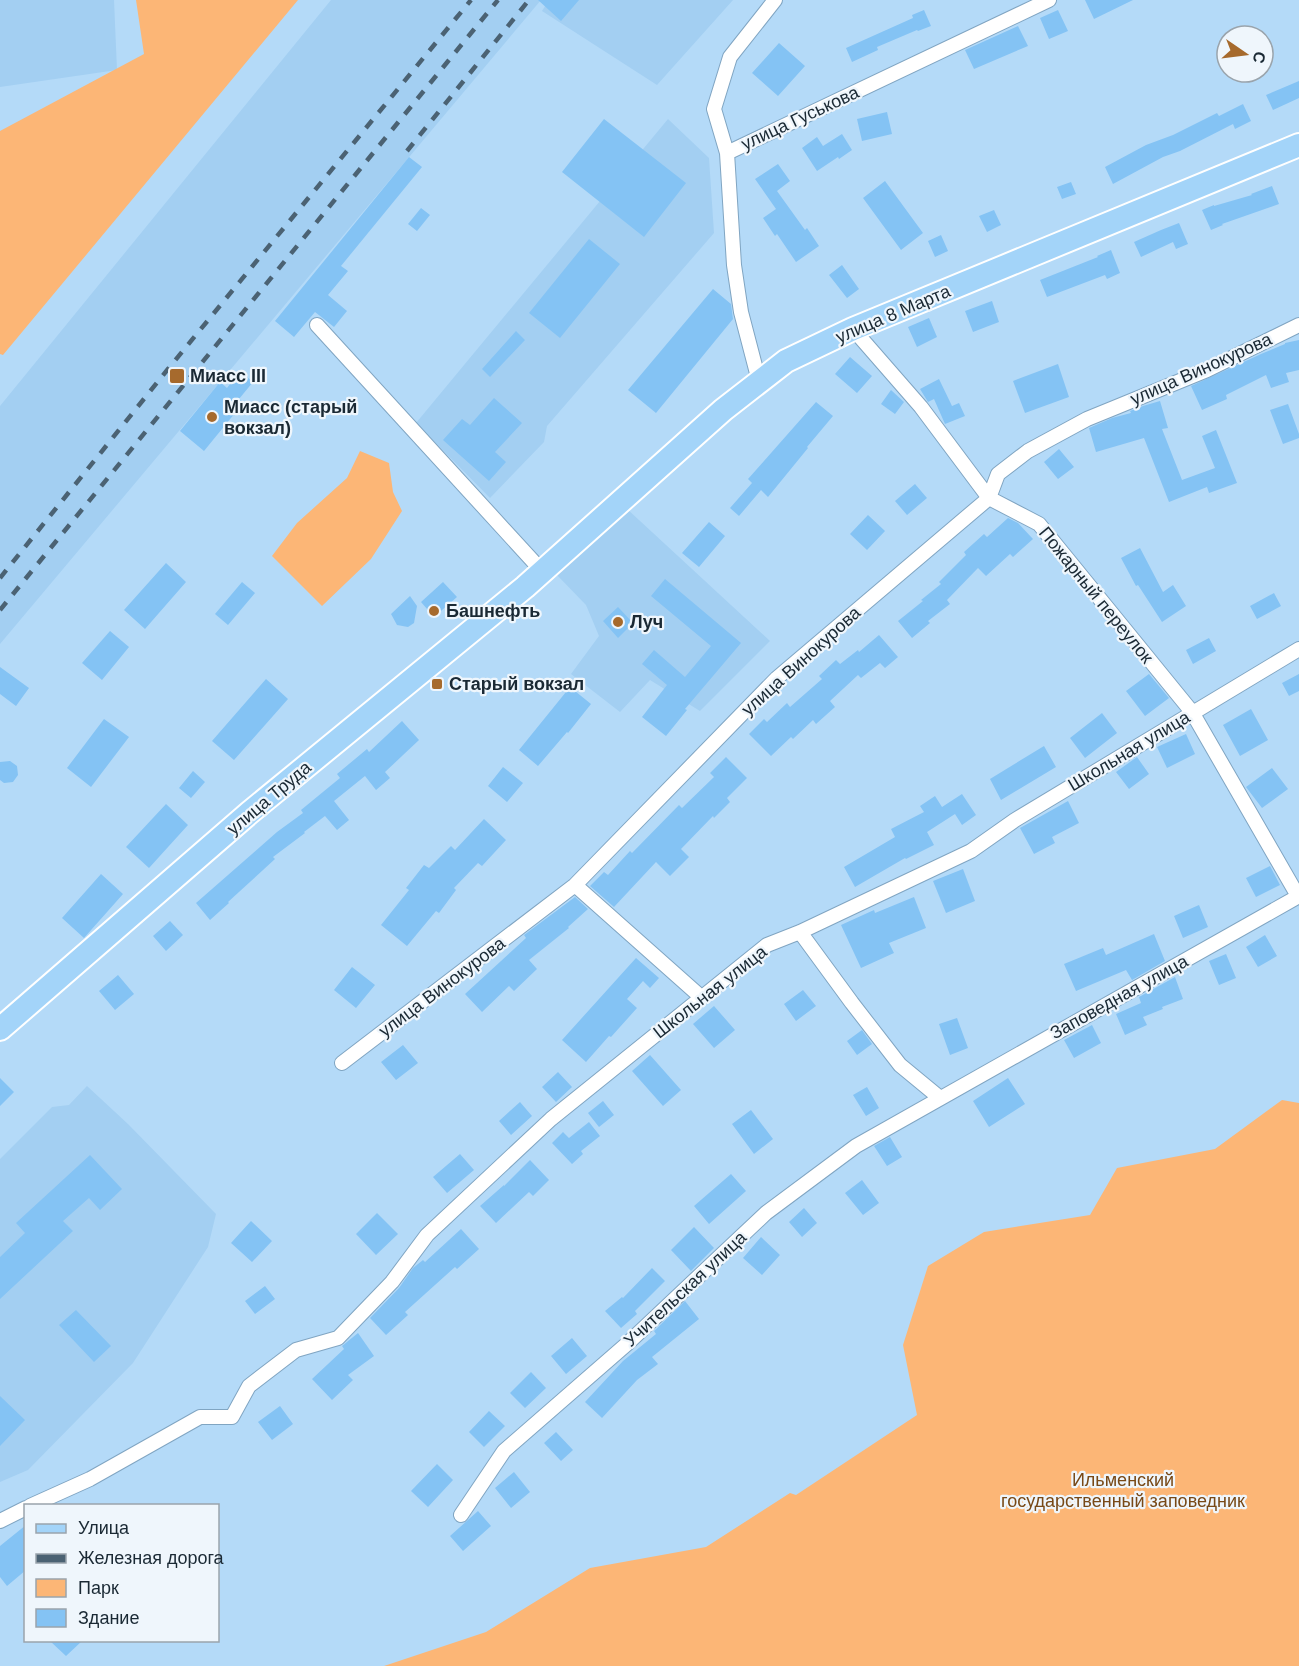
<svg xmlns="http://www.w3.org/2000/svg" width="1299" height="1666" viewBox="0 0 1299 1666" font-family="Arial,sans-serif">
<rect width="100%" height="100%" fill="#b4daf8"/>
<path fill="#a3cff2" d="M0 0H114L117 70 0 87Z
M331 0H541L0 644V406Z
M549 0H733L657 85 542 11Z
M668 119 709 158 714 233 547 426 544 442 490 498 416 423Z
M626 508 770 641 700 711 650 680 620 712 571 674 599 636 586 605 555 573Z
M87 1086 128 1124 216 1214 208 1247 133 1363 28 1470 0 1482V1159L52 1107 69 1105Z"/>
<path fill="#fcb676" d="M136 0H298L3 355 0 354V131L144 54Z
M360 451 389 463 393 492 402 511 371 559 322 606 272 556 297 523 347 478Z
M1282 1100 1299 1103V1666H384L486 1632 590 1568 706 1547 790 1493 796 1495 917 1415 903 1345 928 1266 984 1232 1090 1215 1117 1168 1215 1149Z"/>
<path fill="#84c3f4" d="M538 0H579L561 21Z
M1085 0H1133L1094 19Z
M924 10 931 26 918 31 917 30 877 47 878 50 852 62 846 48 913 18 912 15Z
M1058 10 1068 31 1049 39 1040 18Z
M1018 26 1028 46 974 69 965 50Z
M779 43 805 66 778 96 752 73Z
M1299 81V98L1273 110 1266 95Z
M1243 104 1251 121 1235 129 1233 124 1180 151 1163 157 1113 184 1105 167 1146 145 1173 135 1217 113 1219 116Z
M887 112 892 134 862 141 857 119Z
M604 119 686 183 644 237 562 172Z
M842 134 852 150 839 159 838 157 817 171 802 148 817 137 823 146Z
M409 157 422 167 341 266 348 271 328 295 347 311 334 327 315 312 294 337 275 321Z
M778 164 790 181 777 191 805 230 807 228 819 246 796 262 777 234 775 236 763 218 776 209 755 179Z
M885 181 923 233 901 250 863 198Z
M1071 182 1076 194 1062 199 1057 187Z
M1272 186 1279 204 1222 224 1223 225 1211 230 1202 210 1214 205V206L1252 195 1251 194Z
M421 208 430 215 417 231 408 224Z
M994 210 1001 225 987 232 979 216Z
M1179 223 1188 244 1176 249 1173 242 1141 257 1134 242 1161 230Z
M941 235 948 251 935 257 928 241Z
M589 239 620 264 560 338 529 313Z
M1111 250 1120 273 1107 279 1105 275 1047 297 1040 280 1098 257 1097 256Z
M842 265 859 289 847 298 829 275Z
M713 289 731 304 733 319 656 413 628 390Z
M992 301 999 322 973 332 965 311Z
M929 318 937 337 917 347 908 327Z
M516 331 525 340 490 377 482 369Z
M1299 340V370L1286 373 1289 382 1271 388 1266 375 1226 395 1227 399 1202 410 1191 386 1261 354 1285 344V343Z
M850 357 872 376 857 393 835 374Z
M1058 364 1069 397 1025 413 1013 381Z
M240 371 253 382 239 399 244 402 204 451 180 431 220 382 227 388Z
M939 379 952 406 959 403 965 416 945 424 934 399 928 402 920 389Z
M891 390 904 402 895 414 881 404Z
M494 398 522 423 495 452 506 462 489 481 443 440 462 419 470 425Z
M1160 401 1168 428 1162 429 1182 480 1215 468 1202 436 1216 430 1237 483 1209 493 1207 487 1169 502 1144 438 1096 452 1089 428 1112 418 1131 413 1130 411 1143 406Z
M816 402 833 416 807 447 808 448 768 497 761 490 739 516 730 508 752 483 748 479Z
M1288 404 1299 434V438L1283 444 1270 410Z
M1059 449 1074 467 1058 479 1044 462Z
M915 484 927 498 907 515 895 501Z
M868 515 885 531 867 550 850 534Z
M1008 518 1018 523 1033 539 1013 557 1010 554 986 576 978 568 947 600 950 604 928 621 930 623 912 638 898 621 923 601 921 600 941 584 939 582 966 555 964 552 984 534 987 537Z
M709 522 725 536 699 567 682 553Z
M1140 548 1163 592 1173 585 1186 606 1162 622 1138 585 1136 586 1121 558Z
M166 563 186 582 145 629 124 610Z
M665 579 741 643 685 709 687 710 666 736 642 717 667 685 642 664 654 650 685 677 711 646 651 596Z
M242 582 255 593 228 625 215 614Z
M443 582 457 597 434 617 421 602Z
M1274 593 1281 606 1257 619 1250 606Z
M410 596 417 606 414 623 408 627 397 625 391 614Z
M618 607 633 623 618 638 603 621Z
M110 631 129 647 102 680 82 663Z
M879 635 898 657 885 668 880 663 861 678 858 675 830 701 835 707 816 724 813 720 793 739 791 737 771 756 749 734 764 719 767 722 787 703 790 707 822 679 819 676 836 660 840 664 858 650 859 652Z
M1209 638 1216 651 1193 664 1186 650Z
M0 667 29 688 16 706 0 694Z
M1149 674 1169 698 1145 716 1126 691Z
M1299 674V691L1289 696 1282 683Z
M266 679 288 699 234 760 212 741Z
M570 687 591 704 568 733 567 732 538 766 519 750Z
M1251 709 1268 740 1240 756 1223 725Z
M1102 713 1117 733 1085 758 1070 738Z
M104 719 129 737 91 787 67 768Z
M402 721 419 740 385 772 390 778 376 790 365 776 334 801 349 820 337 830 325 816 304 832 305 833 273 857 275 859 228 902 229 903 210 920 196 903 277 832 303 813 301 810 340 778 337 774 367 749 369 752Z
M1186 734 1195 754 1167 768 1157 747Z
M1044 746 1056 767 1001 800 990 779Z
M726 757 747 778 727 798 730 802 714 818 713 816 681 849 689 857 670 876 656 862 614 907 590 886 604 872 608 875 630 851 632 853 679 805 682 808 714 777 710 773Z
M1137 757 1149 774 1129 789 1116 772Z
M10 761 17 766 18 775 13 782 4 783 0 780V762Z
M503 767 523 783 507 802 488 786Z
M1272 768 1288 789 1262 808 1246 787Z
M193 771 205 782 191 798 179 788Z
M962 794 976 815 962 825 955 814 927 832 934 845 906 859 905 858 855 887 844 867 895 837 891 829 924 812 920 806 935 796 942 807Z
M1068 801 1079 823 1052 837 1055 843 1034 854 1020 828Z
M166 804 188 825 149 868 126 847Z
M484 819 506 840 482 866 478 863 454 888 456 890 439 913 436 911 407 946 381 925 409 890 406 888 424 865 429 868 451 846 455 850Z
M1270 866 1280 885 1256 897 1246 878Z
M963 869 975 901 946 913 933 881Z
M101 874 123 894 84 938 62 918Z
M575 897 588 909 568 927 569 928 529 960 537 969 514 991 509 986 482 1012 465 994 526 938 524 935Z
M914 897 926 928 889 943 894 953 861 968 841 925 874 910 875 913Z
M1199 905 1208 927 1183 938 1174 916Z
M170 921 183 935 166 951 153 936Z
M1154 934 1165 961 1132 980 1126 970 1076 991 1064 964 1103 948 1106 955Z
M1265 935 1277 956 1258 967 1246 947Z
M1226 954 1236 978 1219 985 1209 961Z
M636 958 659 978 650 988 643 981 627 999 637 1008 611 1037 609 1036 586 1062 562 1040Z
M352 967 375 985 356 1008 334 990Z
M118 975 134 994 115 1010 99 991Z
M1175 977 1183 999 1162 1007 1163 1009 1143 1017 1147 1025 1125 1035 1116 1014 1141 1003 1139 997Z
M803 990 816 1006 796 1021 784 1004Z
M714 1006 735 1030 714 1048 693 1024Z
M957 1018 968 1048 950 1055 939 1024Z
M1092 1025 1101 1043 1074 1058 1064 1040Z
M862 1030 872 1044 857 1055 847 1041Z
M403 1045 418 1063 396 1080 381 1062Z
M650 1055 681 1090 663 1106 632 1071Z
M558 1072 572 1087 556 1102 542 1087Z
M0 1078 14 1092 0 1106Z
M1008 1078 1025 1104 989 1127 973 1101Z
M867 1087 879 1108 866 1116 853 1095Z
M603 1101 614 1115 599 1127 588 1113Z
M520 1102 532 1116 511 1135 499 1121Z
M751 1110 773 1139 754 1154 732 1124Z
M589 1122 600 1136 581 1151 583 1154 572 1164 552 1143 563 1132 569 1138Z
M890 1137 902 1157 887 1166 874 1146Z
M460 1154 474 1170 447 1193 433 1177Z
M90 1155 122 1189 100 1210 89 1198 63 1221 73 1231 0 1299V1257L25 1233 16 1223Z
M530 1160 549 1180 533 1196 529 1192 496 1223 480 1206 504 1185V1186Z
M731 1174 746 1191 709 1224 694 1206Z
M862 1180 879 1203 863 1215 845 1193Z
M804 1208 817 1223 802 1237 789 1222Z
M377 1213 398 1234 376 1255 356 1234Z
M251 1221 272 1241 252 1262 231 1243Z
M694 1227 714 1248 691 1271 671 1250Z
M461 1229 479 1249 457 1269 455 1267 405 1312 408 1315 386 1335 370 1318 399 1288 413 1268 423 1260 425 1262Z
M761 1237 780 1255 762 1275 743 1258Z
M652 1268 665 1281 635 1311 637 1314 621 1328 605 1311 622 1297 623 1298Z
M265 1286 275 1299 255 1314 245 1301Z
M685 1301 699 1319 652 1357 658 1364 637 1380 602 1418 585 1402 623 1361 656 1334 654 1331Z
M76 1310 111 1346 94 1362 59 1325Z
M358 1333 374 1356 348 1375 353 1380 332 1400 312 1379 344 1349 342 1346Z
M572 1338 587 1356 566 1374 551 1356Z
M531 1372 546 1388 525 1408 510 1393Z
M0 1396 25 1420 0 1446Z
M280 1406 293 1424 272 1440 258 1422Z
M489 1411 505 1426 484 1447 469 1432Z
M556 1432 573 1450 561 1461 544 1443Z
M437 1464 453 1480 428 1507 411 1491Z
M514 1472 530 1492 511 1508 495 1488Z
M478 1511 491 1526 463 1551 450 1536Z
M26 1525V1570L7 1586 0 1577V1546Z
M50 1641H82L66 1656Z"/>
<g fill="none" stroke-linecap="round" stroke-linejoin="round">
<defs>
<path id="street" d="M727 153 714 109 730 57 775 0
M317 325 542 571
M853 329 921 407 989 498 1039 524 1192 712 1298 896
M759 381 741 312 734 265 727 153 1049 0
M575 885 701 997
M800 932 852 1003 900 1065 940 1098
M342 1063 575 885 777 678 989 498 998 474 1028 451 1087 419 1207 370 1299 325
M30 1506 90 1479 200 1417H232L249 1386 296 1350 338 1338 392 1282 427 1235 551 1119 767 945 800 932 971 851 1015 820 1299 649
M461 1515 504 1451 628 1343 766 1213 856 1146 1299 896
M0 1521 26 1508"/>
<path id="primary" d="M0 1029 249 813 525 587 723 410 786 361 853 329 1299 145"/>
</defs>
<use href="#street" stroke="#80a5c2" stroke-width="16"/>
<use href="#primary" stroke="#fff" stroke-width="26"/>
<use href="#street" stroke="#fff" stroke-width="14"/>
<use href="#primary" stroke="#a3d4f9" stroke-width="22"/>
<path stroke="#4b6273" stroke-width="4.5" stroke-dasharray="10 10" stroke-linecap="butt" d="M407 151 529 0
M0 578 168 369 471 0
M0 610 498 0"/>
</g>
<g fill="#a66a2d" stroke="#eff6fc" stroke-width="2">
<rect x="169" y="368" width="16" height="16" rx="3"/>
<circle cx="212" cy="417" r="6"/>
<circle cx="434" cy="611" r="6"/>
<circle cx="618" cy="622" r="6"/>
<rect x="431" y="678" width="12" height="12" rx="3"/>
</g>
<g text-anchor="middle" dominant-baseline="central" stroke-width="4.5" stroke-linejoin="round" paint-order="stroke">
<g font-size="18" fill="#1a2934" stroke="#eff6fc">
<text transform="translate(800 118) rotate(-25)">улица Гуськова</text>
<text transform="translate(893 314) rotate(-23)">улица 8 Марта</text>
<text transform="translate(1201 369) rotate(-24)">улица Винокурова</text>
<text transform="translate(1096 595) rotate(51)">Пожарный переулок</text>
<text transform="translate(801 661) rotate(-42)">улица Винокурова</text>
<text transform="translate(1129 751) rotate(-31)">Школьная улица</text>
<text transform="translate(269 798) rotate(-40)">улица Труда</text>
<text transform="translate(442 987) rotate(-37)">улица Винокурова</text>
<text transform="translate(710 992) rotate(-38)">Школьная улица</text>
<text transform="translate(1119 997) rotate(-29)">Заповедная улица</text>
<text transform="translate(685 1289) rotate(-43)">Учительская улица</text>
</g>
<g font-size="18" font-weight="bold" fill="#1a2934" stroke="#eff6fc" text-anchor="start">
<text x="190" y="376">Миасс III</text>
<text x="224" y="407">Миасс (старый<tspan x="224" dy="21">вокзал)</tspan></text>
<text x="446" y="611">Башнефть</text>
<text x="630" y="622">Луч</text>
<text x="449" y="684">Старый вокзал</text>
</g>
<g font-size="18" fill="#784917" stroke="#eff6fc">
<text x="1123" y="1480">Ильменский<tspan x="1123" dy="21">государственный заповедник</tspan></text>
</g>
</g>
<rect x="24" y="1504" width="195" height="138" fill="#eff6fc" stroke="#9aa4ac" stroke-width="1.5"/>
<rect x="36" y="1524" width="30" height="9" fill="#a3d4f9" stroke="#9aa4ac" stroke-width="1.5"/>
<text x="78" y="1534" font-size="18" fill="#1a2934">Улица</text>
<rect x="36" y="1554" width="30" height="9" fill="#4b6273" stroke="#9aa4ac" stroke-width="1.5"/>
<text x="78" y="1564" font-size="18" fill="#1a2934">Железная дорога</text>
<rect x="36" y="1579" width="30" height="18" fill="#fcb676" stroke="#9aa4ac" stroke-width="1.5"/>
<text x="78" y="1594" font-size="18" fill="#1a2934">Парк</text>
<rect x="36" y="1609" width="30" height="18" fill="#84c3f4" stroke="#9aa4ac" stroke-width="1.5"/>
<text x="78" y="1624" font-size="18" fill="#1a2934">Здание</text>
<g transform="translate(1245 54) rotate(104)"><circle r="28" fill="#eff6fc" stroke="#9aa4ac" stroke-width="1.5"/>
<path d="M0-4.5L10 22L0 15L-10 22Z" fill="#a66a2d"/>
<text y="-9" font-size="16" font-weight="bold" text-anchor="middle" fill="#1a2934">С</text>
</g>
</svg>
